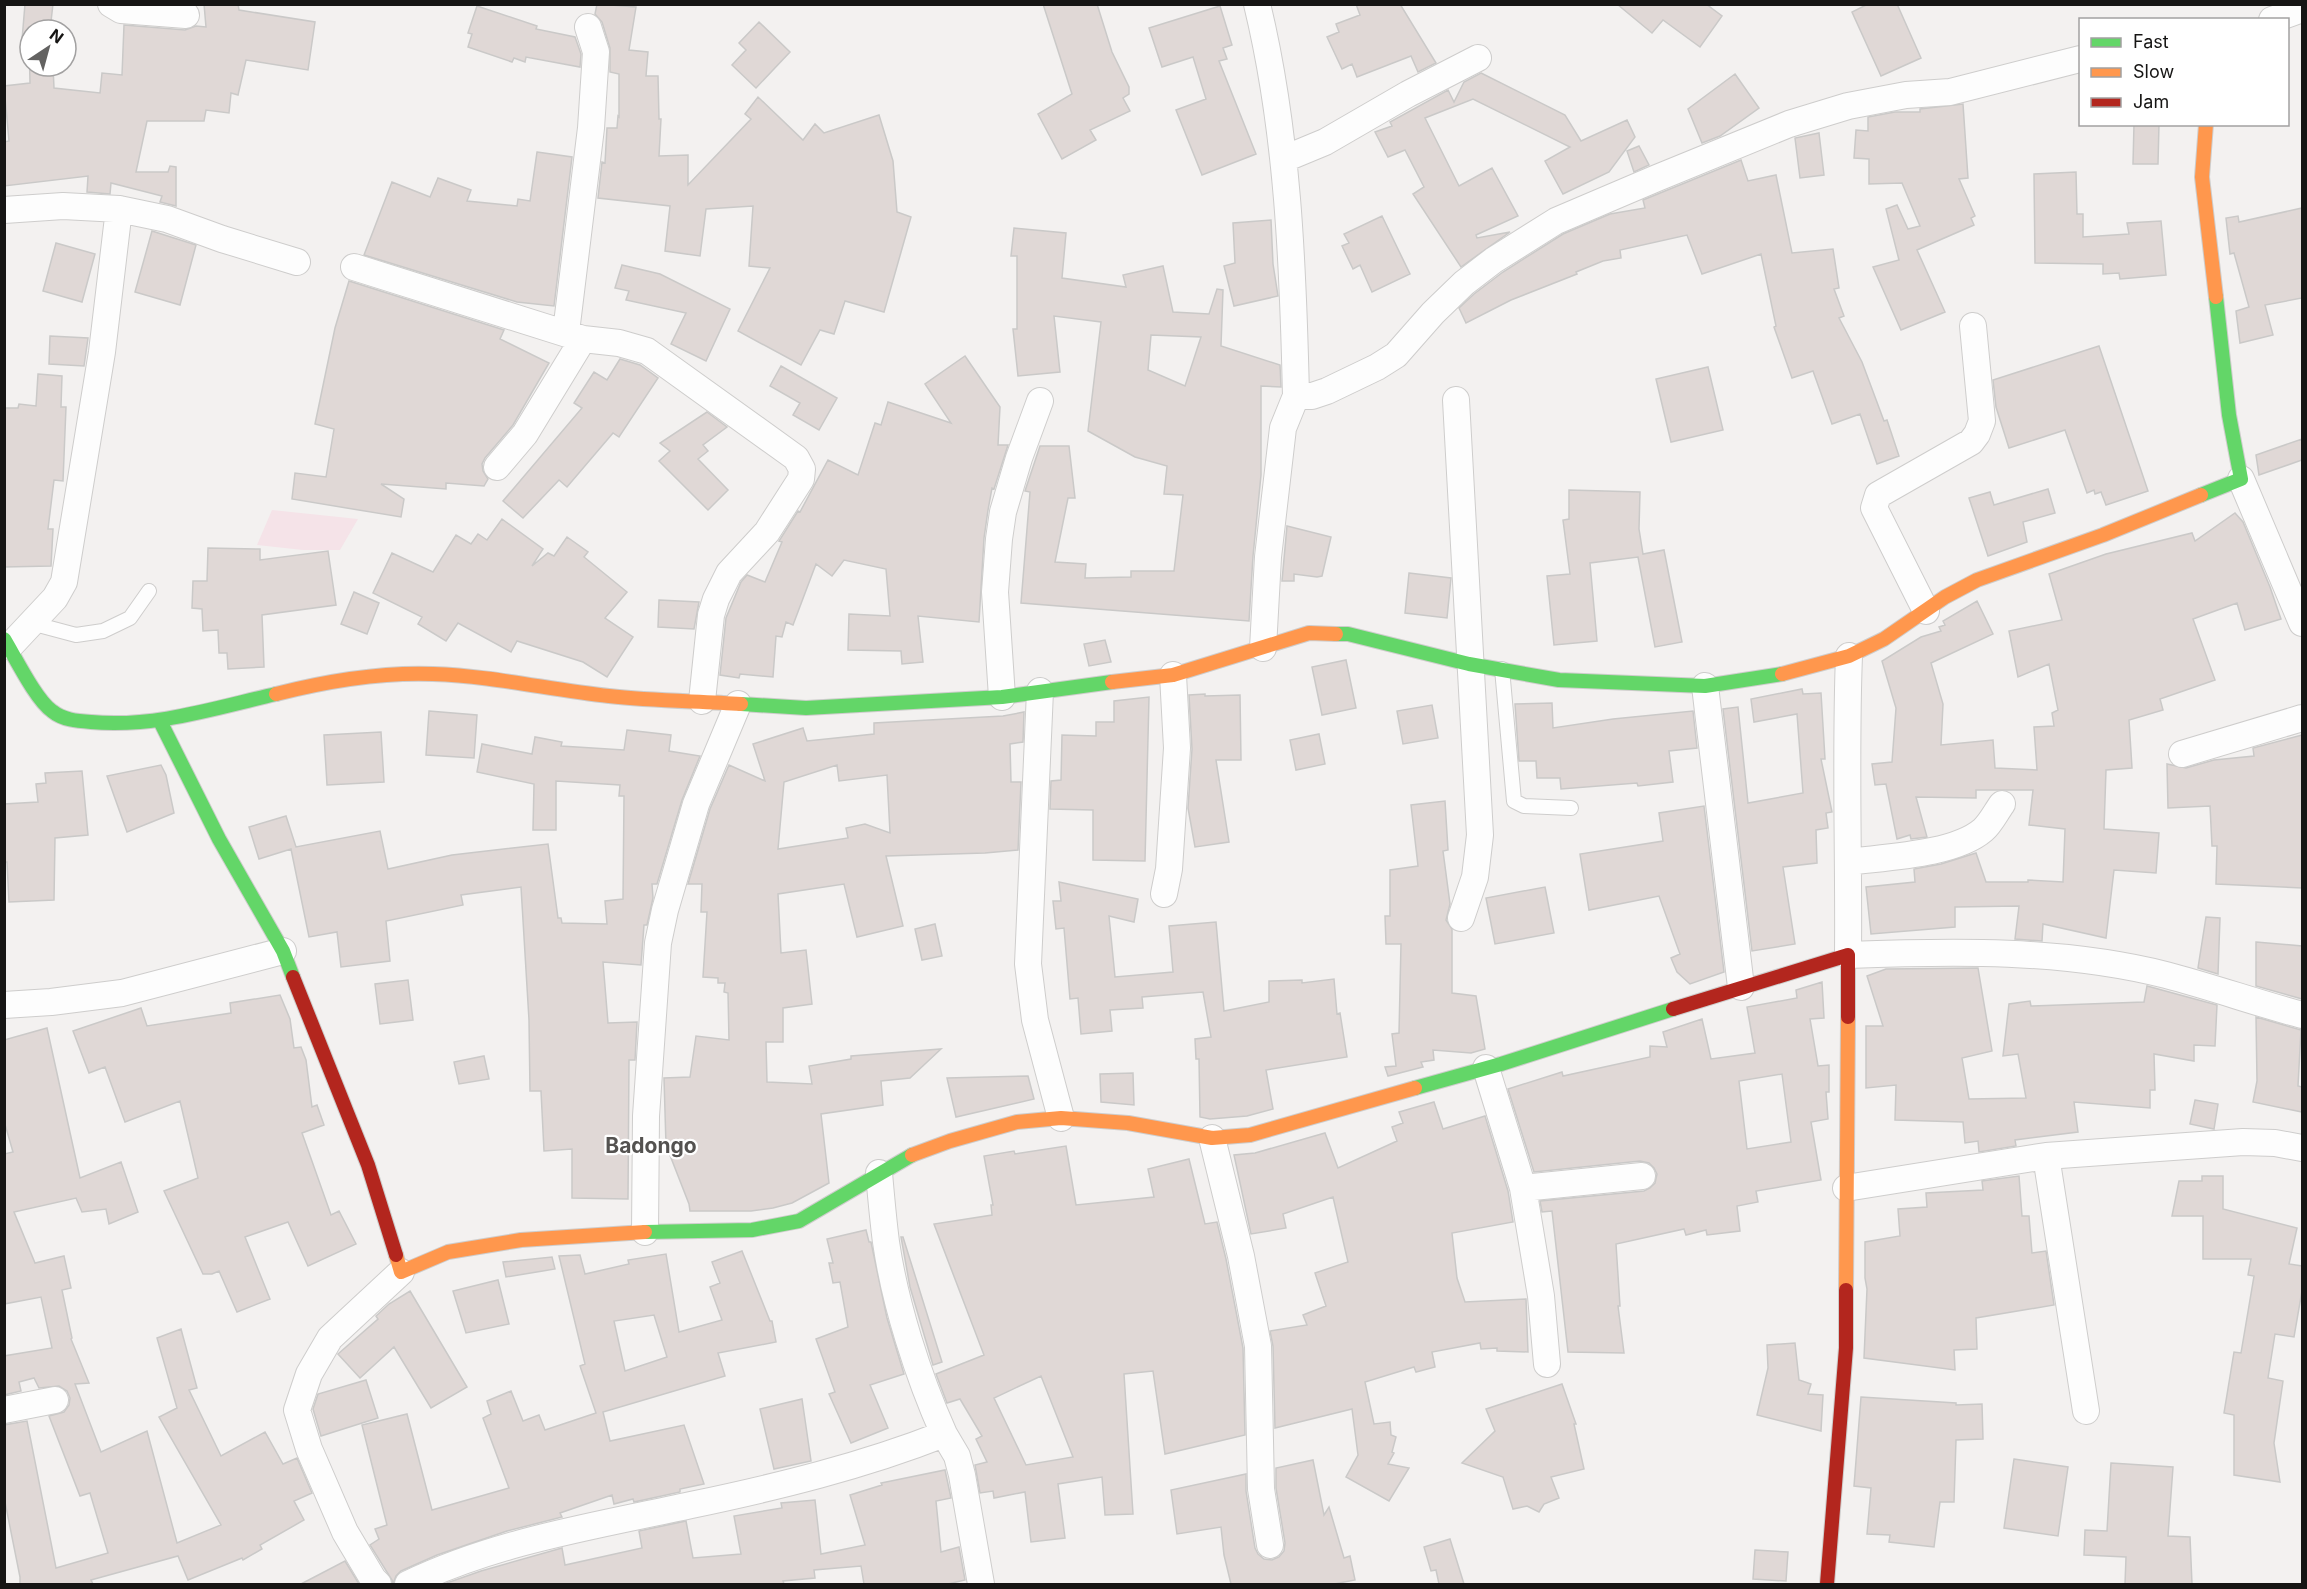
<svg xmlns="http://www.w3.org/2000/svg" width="2307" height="1589" viewBox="0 0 2307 1589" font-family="Inter,sans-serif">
<rect width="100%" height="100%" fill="#f3f1f0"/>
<path fill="#f5e3e8" d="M272 510 358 519 340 550H303L257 545Z"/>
<path fill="#e0d8d6" stroke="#cac9c8" stroke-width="1.5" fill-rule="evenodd" d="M25 4H53L50 30H30V66H53L54 88 100 93 102 73 122 75 124 25 185 30 196 26 206 27 204 4H238L239 10 315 22 308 70 246 60 238 95 231 93 229 113 206 110 204 121H147L136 172H168L170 166 176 167V206L160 202 162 196 111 183 110 194 87 192 88 176 4 186V142L9 141 4 86 30 83 29 41 22 40Z
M597 4 636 7 629 50 648 52 646 76H658L659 119H661L659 156 688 155V185L751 119 745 114 758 97 803 140 815 124 824 133 879 115 893 161 897 212 911 217 884 312 845 301 834 334 820 330 801 365 738 331 770 268 749 266 753 206 706 209 700 256 665 251 670 206 598 198 602 162 605 163 607 128H617L618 116 619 117V74L610 72V48L602 22 595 14Z
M1043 4H1097L1112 52 1129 87V94L1123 98 1130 111 1090 130 1096 140 1062 159 1038 114 1072 94Z
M1356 4H1400L1436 63 1418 72 1411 56 1357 77 1352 64 1342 69 1327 37 1339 32 1336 24 1360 15Z
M1617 4H1706L1722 16 1700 47 1663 20 1652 33Z
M1868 4H1897L1921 58 1881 76 1852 12Z
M477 6 537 26 536 29 575 37 581 54 580 67 526 57 525 62 514 58 512 62 468 47 472 34 468 33Z
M1220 6 1232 45 1223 48 1227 59 1219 61 1256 154 1202 175 1176 110 1206 99 1193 57 1162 67 1149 28Z
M759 22 790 52 756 88 732 65 746 50 739 43Z
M1481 73 1565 115 1581 141 1627 120 1635 137 1609 172 1563 194 1545 161 1570 147 1473 99 1425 118 1459 186 1492 168 1518 216 1476 235 1477 238 1510 232 1461 267 1413 194 1424 187 1405 150 1388 157 1375 132 1392 126 1390 122 1448 90 1454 102 1464 82Z
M1735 74 1759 108 1720 136 1702 143 1688 109Z
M1963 104 1968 178 1959 179 1975 216 1971 218 1974 225 1917 250 1945 312 1901 330 1873 267 1899 260 1886 209 1897 205 1908 229 1920 226 1902 183 1869 184V159L1854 158 1856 130 1868 131V117L1895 112H1920V109Z
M2134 124H2159L2158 164H2133Z
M1819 133 1824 175 1800 178 1795 138Z
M1639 146 1649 165 1634 172 1627 151Z
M537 152 572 157 554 306 517 302 364 255 392 182 430 197 438 178 471 190 467 201 517 206 518 199 530 201Z
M1741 160 1748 181 1776 175 1792 253 1833 249 1839 288 1834 289 1844 316 1839 318 1862 362 1884 421 1887 420 1899 456 1877 464 1860 414 1832 424 1813 371 1792 378 1774 327 1776 326 1761 254 1702 274 1687 235 1620 250 1621 258 1603 261 1576 272 1577 274 1511 300 1466 323 1459 308 1474 294 1503 272 1563 234 1610 214 1645 208 1643 200Z
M2076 172 2077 214H2083V237L2129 234 2127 223 2161 221 2166 275 2120 279 2119 273 2103 274V264L2035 263 2034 174Z
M2302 208V298L2265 305 2273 335 2240 343 2236 311 2249 307 2234 253 2230 254 2226 218 2238 216 2239 222Z
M1382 216 1410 274 1372 292 1360 265 1353 269 1342 246 1349 243 1344 234Z
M1271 220 1273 264 1278 296 1234 306 1224 266 1235 263 1233 223Z
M1014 228 1066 233 1062 278 1126 287 1123 275 1163 266 1173 312 1209 314 1217 289 1223 290 1221 346 1280 365 1281 387 1261 386V475L1253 556 1249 621 1021 603 1030 492 1025 491 1040 446H1069L1075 498H1068L1055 562 1086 564 1085 578 1131 577V571H1174L1183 495 1164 494 1167 466 1135 457 1088 431 1101 322 1054 316 1060 372 1018 376 1013 329H1017V256H1011ZM1151 335 1201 337 1185 386 1148 370Z
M152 231 196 245 180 305 135 292Z
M56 243 95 254 82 302 43 291Z
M622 265 660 274 730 309 706 361 671 344 686 313 626 300 629 291 615 288Z
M349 281 504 330 500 339 549 363 513 425 485 458 482 464 483 471 488 479 484 486 446 483V489L381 484 404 499 401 517 292 499 295 473 326 477 334 429 315 424 335 328Z
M50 336 88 338 84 366 49 364Z
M2099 346 2148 491 2106 505 2101 492 2095 494 2094 490 2087 493 2065 430 2009 448 1996 407 1993 380Z
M965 356 1000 407 998 445H1008L994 489 992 488 988 510 984 538 979 622 918 616 923 662 902 664 901 651 848 650 849 614 890 616 886 569 844 560 832 576 816 564 793 625 786 622 782 637 776 636 773 677 740 674 739 678 720 675 726 618 741 582 747 575 765 582 782 542 779 541 798 511 800 512 828 460 858 475 875 423 881 425 888 402 951 423 925 384Z
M620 359 640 365 658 378 619 437 613 433 567 487 559 480 523 518 503 501 582 408 574 403 594 372 607 380Z
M781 366 837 398 819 430 793 415 800 403 770 386Z
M1708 367 1723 430 1671 442 1656 379Z
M38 374 62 376 61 407H66L63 481 54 480 48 529H53L51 566 4 567V408H18L19 404 36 406Z
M707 412 727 427 703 445 708 451 698 459 728 490 708 510 659 461 670 451 660 443Z
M2302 439V460L2259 475 2256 455Z
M2048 489 2055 513 2023 522 2027 542 1988 556 1969 498 1990 492 1994 505Z
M1569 490 1640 492 1639 529 1643 554 1664 550 1682 642 1655 647 1638 557 1590 563 1597 641 1554 645 1547 576 1570 574 1563 520 1569 519Z
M2235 513 2243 522 2270 587 2281 619 2245 630 2237 603 2193 619 2215 680 2160 699 2163 710 2129 720 2132 768 2106 770 2104 829 2159 833 2156 873 2114 870 2106 938 2043 924 2042 941 2015 939 2019 906 1955 907V927L1871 934 1866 887 1915 882 1914 869 1941 864 1976 853 1986 882H2028V880L2063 882 2065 829 2029 825 2033 790H1976V798L1916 797 1927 837 1911 839 1910 835 1897 839 1886 784 1875 785 1872 764 1892 762 1896 708 1882 661 1921 637 1941 631 1939 627 1945 625 1943 621 1977 601 1993 634 1931 663 1943 704 1941 745 1993 740 1995 768 2037 770 2034 727 2054 726 2052 713 2058 710 2049 664 2018 677 2009 631 2062 620 2049 574 2106 554 2192 533 2195 541Z
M502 519 543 549 532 566 548 553 554 556 567 537 588 552 584 557 627 592 605 618 633 637 607 677 583 662 517 641 511 652 458 623 446 641 418 624 422 617 373 593 392 553 433 572 456 535 471 544 478 534 487 540Z
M1287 526 1331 537 1322 576 1317 577 1294 574V581H1282Z
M208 548 260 549V560L328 551 336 605 262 615 264 667 228 669 227 653H219L218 630 203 631 202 609 192 608 193 581H207Z
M1409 573 1451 578 1447 618 1405 613Z
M354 592 379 603 367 634 341 624Z
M659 600 699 602 694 629 658 627Z
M1105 640 1111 662 1089 666 1084 644Z
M1346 660 1356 708 1322 715 1312 667Z
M1802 689 1803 694 1821 693 1825 759H1821L1832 812 1826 813 1828 828 1816 830 1817 863 1783 867 1795 944 1752 951 1723 709 1738 707 1748 803 1803 793 1797 714 1754 722 1751 699Z
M1205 694V696L1240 695 1241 760H1216L1229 842 1195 847 1188 808 1192 749 1189 695Z
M1149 697 1145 861 1093 860V810L1050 809 1051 781 1061 780 1062 735 1096 736V722H1114V701Z
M1552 703 1553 728 1613 719 1693 711 1697 748 1669 751 1673 782 1638 786 1637 783 1561 789 1560 778H1537L1536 761H1519L1515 704Z
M1432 705 1438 738 1403 744 1397 711Z
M429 711 477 715 474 758 426 755Z
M1024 712 1023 742 1010 744 1011 782H1021L1018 850 985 853 886 856 903 926 857 937 844 884 778 894 781 953 806 950 812 1004 783 1008V1042H766L767 1082 812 1084 809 1066 851 1059V1056L941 1049 910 1078 881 1081 883 1105 821 1114 829 1183 792 1203 773 1208 751 1211H690L689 1204 666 1145 664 1078 690 1077 696 1036 729 1040 728 993 724 992 725 983H718V978L703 977 707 912H701L702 884H688L710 809 729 765 765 781 753 744 803 728 807 741 874 734V723L1003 716ZM837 765 839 781 887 775 890 833 865 824 846 828 848 838 778 849 784 782Z
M627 730 671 735 669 751 700 756 682 800 657 884H652L653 898 647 925H644L641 965 603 962 608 1023 637 1022 635 1060H629L628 1199 572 1198V1149L544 1151 541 1091H530L529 1020 521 887 461 895 463 905 386 921 390 961 341 967 337 932 309 937 291 849 259 859 249 827 286 816 296 847 380 831 388 869 452 855 548 844 558 918H561L562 923 607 924 605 901 623 899 624 796H619L620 785 556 781V830H533L534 784 477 772 482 744 532 754 535 737 562 742 561 746 624 750Z
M381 732 384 782 327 785 324 735Z
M1319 734 1325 764 1296 770 1290 740Z
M2302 735V888L2216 884 2217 846H2212L2210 806 2168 808 2167 764 2186 768 2214 760 2254 756 2253 748Z
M161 765 166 775 174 813 127 832 107 776Z
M82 771 88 835 55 838 54 900 9 902 7 862H4V804L38 802 36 784 46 783 45 773Z
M1445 801 1448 850 1443 851 1450 904 1446 920 1452 929V993L1476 996 1485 1049 1471 1053 1433 1050 1434 1060 1421 1062 1423 1067 1388 1076 1385 1067 1396 1066 1392 1034 1399 1033 1401 944H1386L1385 916H1390V870L1418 866 1411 805Z
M1704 806 1724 972 1690 984 1677 972 1671 958 1680 954 1659 896 1589 910 1580 854 1663 841 1659 813Z
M1059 882 1138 899 1134 922 1109 916 1115 977 1173 972 1169 926 1216 922 1224 1011 1269 1002V981L1302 980V983L1334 979 1337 1014 1340 1013 1347 1057 1266 1070 1273 1109 1247 1116 1210 1119 1200 1117 1199 1059H1196L1195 1039 1211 1037 1203 992 1142 997 1143 1008 1110 1010 1112 1031 1081 1034 1078 998 1070 999 1064 928 1056 929 1053 901H1061Z
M1545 887 1554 933 1495 944 1486 898Z
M2206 917 2220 918 2218 974 2198 968Z
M935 924 942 956 922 960 915 929Z
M2256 942 2302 946V999L2256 986Z
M1978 968 1992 1051 1962 1058 1969 1099 2026 1098 2018 1054 2003 1056 2009 1004 2030 1001 2031 1006 2144 1002 2147 986 2217 1005 2215 1046 2194 1045V1061L2154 1054 2155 1090H2150V1108L2074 1102 2078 1132 2015 1140 2016 1146 1979 1152 1978 1141 1965 1143 1963 1122 1895 1120 1896 1085 1866 1088V1026H1883L1867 976 1886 969Z
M408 980 413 1020 380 1024 375 984Z
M1822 982 1824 1018 1810 1019 1818 1066 1829 1065V1092H1826L1828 1119 1811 1122 1821 1180 1756 1191 1758 1202 1737 1206 1740 1231 1707 1235 1706 1230 1686 1235 1684 1229 1616 1244 1620 1306H1618L1624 1353 1568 1352 1552 1211 1542 1212 1540 1201 1644 1191 1650 1188 1655 1183 1657 1174 1654 1168 1649 1163 1640 1161 1534 1172 1508 1089 1562 1072 1563 1076 1650 1057V1046L1667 1047 1663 1032 1702 1019 1711 1059 1755 1053 1747 1007 1797 998 1796 990ZM1782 1074 1791 1142 1747 1149 1739 1081Z
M280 995 290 1019 294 1048 301 1047 306 1060 312 1107 317 1105 324 1125 302 1133 331 1215 339 1211 356 1244 308 1266 288 1222 245 1237 270 1299 237 1312 219 1271 212 1274H203L164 1191 198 1178 180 1101 125 1122 105 1067 89 1073 73 1031 141 1008 147 1026 231 1013 230 1003Z
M2256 1017 2301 1030 2298 1086 2302 1087V1112L2253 1102 2257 1081Z
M47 1028 80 1178 121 1162 138 1212 109 1224 106 1209 82 1212 76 1198 14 1212 35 1263 64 1256 71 1288 62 1290 72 1338 71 1339 89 1383 75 1384 101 1452 147 1431 177 1543 221 1525 159 1417 177 1408 157 1338 181 1329 197 1388 189 1390 221 1456 265 1432 283 1464 297 1458 312 1493 294 1501 304 1520 260 1545 262 1549 243 1560 242 1558 188 1580 178 1556 91 1580 93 1584H20V1577L4 1497V1425L27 1421 56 1568 108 1553 90 1493 80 1496 49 1416 64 1412 69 1405 70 1398 67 1391 59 1386 39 1388 34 1378 19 1382 21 1391 4 1395V1356L52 1348 41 1297 4 1304V1154L13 1152 4 1121V1040Z
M484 1056 489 1079 459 1084 454 1062Z
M1133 1073 1134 1105 1101 1102 1100 1074Z
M1028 1076 1034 1099 956 1117 947 1078Z
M2195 1100 2218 1104 2214 1129 2190 1124Z
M1434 1102 1443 1129 1485 1116 1508 1191 1513 1222 1452 1233 1457 1278 1465 1302 1526 1299 1528 1352 1497 1351V1348L1481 1349 1480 1343 1432 1352 1435 1367 1416 1372 1414 1367 1365 1382 1374 1424 1390 1422 1391 1435 1396 1437 1392 1452 1394 1453 1388 1464 1409 1468 1389 1501 1346 1477 1358 1455 1352 1409 1275 1428 1273 1346 1270 1331 1307 1325 1303 1315 1326 1306 1315 1273 1348 1262 1333 1197 1283 1214 1286 1228 1251 1234 1234 1155 1255 1153 1325 1133 1338 1168 1397 1141 1392 1127 1403 1123 1399 1112Z
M1066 1146 1076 1205 1154 1197 1148 1169 1189 1159 1205 1224 1217 1222 1226 1259 1243 1348 1245 1435 1165 1454 1153 1371 1124 1374 1133 1514 1105 1515 1102 1477 1058 1484 1065 1538 1031 1542 1025 1492 994 1498 993 1491 980 1493 975 1465 987 1462 976 1439 982 1436 960 1399 947 1403 936 1374 984 1355 934 1224 992 1215 991 1205H993L984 1156 1014 1151 1015 1154ZM1041 1376 1073 1457 1026 1465 994 1398Z
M2019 1176 2022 1216H2029L2032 1253 2046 1251 2054 1305 1976 1318 1977 1349 1954 1350 1955 1370 1864 1358 1867 1289 1865 1278V1242L1900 1236 1898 1209 1927 1207 1926 1193 1983 1190 1982 1181Z
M2202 1176H2223V1209L2297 1228 2289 1264 2302 1266V1291L2294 1337 2275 1334 2268 1378 2283 1381 2274 1443 2280 1482 2234 1475V1415L2224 1413 2234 1352 2241 1353 2254 1276 2248 1275 2251 1259H2203V1216H2172L2179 1181H2202Z
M866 1230 869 1242H871L887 1318 904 1374 870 1385 888 1428 851 1443 829 1394 835 1392 816 1339 848 1327 840 1282 833 1283 829 1263H833L827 1239Z
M901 1237H903L942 1362 933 1365 910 1287Z
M742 1251 770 1321H772L776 1342 718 1353 725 1376 603 1412 610 1441 684 1425 704 1484 680 1489V1492L634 1502 633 1499 614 1504 612 1495 560 1513 562 1517 507 1531 437 1555 401 1571 396 1576 393 1584 392 1580 370 1545 379 1539 375 1529 387 1525 362 1425 407 1414 432 1510 509 1488 483 1418 491 1414 487 1401 511 1391 523 1421 539 1415 545 1430 596 1413 580 1366 585 1364 559 1256 580 1255 585 1274 629 1264 628 1260 666 1254 679 1332 722 1320 710 1287 720 1283 712 1262ZM654 1315 667 1357 625 1371 614 1321Z
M552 1257 555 1269 506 1277 503 1262Z
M498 1280 509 1324 466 1333 453 1291Z
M410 1291 467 1387 431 1408 394 1347 360 1378 338 1354 378 1319 376 1316 389 1304Z
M1795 1343 1799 1380 1811 1384 1808 1394 1823 1395 1821 1431 1757 1415 1768 1368 1767 1345Z
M366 1380 378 1418 321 1436 313 1409 318 1394Z
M1562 1384 1576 1424H1574L1584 1469 1551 1477 1559 1498 1544 1504 1539 1512 1527 1506 1513 1509 1503 1477 1462 1463 1495 1431 1486 1409Z
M1861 1397 1956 1403V1405L1982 1404 1983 1439 1956 1440 1954 1502H1940L1934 1547 1889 1542 1890 1535 1867 1534 1871 1488 1854 1486Z
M802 1399 811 1461 774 1469 760 1409Z
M2014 1459 2068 1467 2058 1536 2004 1528Z
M1313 1460 1324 1515 1329 1507 1344 1558 1350 1556 1355 1580 1334 1584H1231L1224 1555 1221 1527 1177 1534 1171 1490 1246 1474V1491L1255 1548 1258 1554 1264 1559 1272 1560 1279 1557 1284 1551 1285 1543 1276 1488V1468Z
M2111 1463 2173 1467 2168 1536 2190 1537 2192 1584H2125L2126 1557 2084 1555 2085 1530 2107 1531Z
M945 1470 951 1498 936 1501 941 1552 959 1547 965 1580 948 1584H864L861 1566 814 1570 815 1578 783 1581 784 1584H444L481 1571 562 1548 565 1565 642 1548 639 1531 686 1521 693 1558 741 1554 734 1516 782 1508 781 1503 815 1500 821 1554 865 1545 850 1495 882 1485 881 1483Z
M1450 1539 1464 1584H1439L1436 1570 1431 1571 1424 1547Z
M1755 1550 1788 1552 1786 1581 1753 1579Z
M345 1561 359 1584H301Z"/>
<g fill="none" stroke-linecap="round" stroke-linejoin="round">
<defs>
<path id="lane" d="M31 623 76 635 103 631 130 618 149 591
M1502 669 1514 801 1524 806 1571 808"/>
<path id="street" d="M111 4 121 10 186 15
M1257 4C1288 132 1293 265 1296 396L1283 428 1268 557 1263 648
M2272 20 2302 9
M1284 159 1325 142 1408 94 1478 58
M4 210 63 206 119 209 167 219 222 239 297 262
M354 267 583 339 619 343 647 351 796 458 802 469 801 479 767 532 729 573 716 599 711 615 702 701
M566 332 591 128 596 52 588 27
M1296 396H1312L1327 391 1377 367 1396 355 1433 313 1464 283 1494 260 1556 221 1657 178 1789 124 1848 106 1906 95 1950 92 2080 59
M1456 400 1480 835 1475 877 1461 918
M497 467 525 434 583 339
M2241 479 2302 623
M1926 611 1874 508 1878 495 1971 442 1977 434 1982 421 1973 326
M10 646 55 598 64 582 102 352 119 209
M1849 656C1845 756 1849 856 1848 955 1954 951 2063 949 2166 975 2212 987 2257 1003 2302 1015
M1705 686 1741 987
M1040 691 1028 964 1035 1020 1061 1118
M1002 697 995 592 999 539 1003 512 1019 458 1040 401
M2182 754 2302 718
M1848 862C1885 857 1954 855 1983 830 1991 823 1996 812 2002 804
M1164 894 1169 869 1177 748 1173 675
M4 1005 51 1002 122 993 283 951
M1486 1068 1523 1188 1541 1296 1547 1364
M1212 1138 1241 1256 1258 1346 1261 1489 1270 1545
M2046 1156 2086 1411
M1523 1188 1642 1176
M1846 1188 2046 1156 2243 1142 2275 1143 2302 1148
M645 1232 646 1116 658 943 665 910 696 804 738 704
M4 1410 55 1400
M944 1434 957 1456 962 1475 981 1584
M378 1584 373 1579 345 1532 309 1449 297 1410 309 1374 330 1338 401 1272
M408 1584C497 1541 595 1526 691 1505 777 1487 863 1466 944 1434 918 1376 895 1304 886 1242 883 1219 881 1196 879 1173"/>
<path id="fast" d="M2201 495 2241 479 2229 415 2216 297
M1336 634H1348L1469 664 1559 680 1705 686 1782 674
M4 639C15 657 36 700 52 711 63 720 77 721 91 722 154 728 215 708 276 694
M741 704 806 708 1002 697 1112 682
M160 721 219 839 283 951 293 977
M1415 1088 1501 1064 1673 1009
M645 1232 752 1230 799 1221 912 1155"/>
<path id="slow" d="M2206 124 2202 177 2216 297
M1782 674 1849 656 1884 639 1945 597 1977 580 2103 535 2201 495
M1112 682 1173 675 1309 633 1336 634
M276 694C327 681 380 672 433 674 493 676 551 690 609 696 653 701 698 701 741 704
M912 1155 950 1141 1017 1122 1061 1118 1128 1123 1212 1138 1250 1135 1415 1088
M396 1255 401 1272 448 1252 521 1240 645 1232
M1846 1290 1848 1017"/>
<path id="jam" d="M293 977 368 1165 396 1255
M1673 1009 1848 955V1017
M1827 1584 1846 1348V1290"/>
</defs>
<use href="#lane" stroke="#cecdcc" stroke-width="16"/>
<use href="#street" stroke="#cecdcc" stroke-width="28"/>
<use href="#fast" stroke="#cecdcc" stroke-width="16"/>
<use href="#slow" stroke="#cecdcc" stroke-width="16"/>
<use href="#jam" stroke="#cecdcc" stroke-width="16"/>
<use href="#lane" stroke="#fdfdfd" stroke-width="14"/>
<use href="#street" stroke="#fdfdfd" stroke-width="26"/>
<use href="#fast" stroke="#63d668" stroke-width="14"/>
<use href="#slow" stroke="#ff974d" stroke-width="14"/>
<use href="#jam" stroke="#b3261e" stroke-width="14"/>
</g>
<g text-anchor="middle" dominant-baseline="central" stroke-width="4.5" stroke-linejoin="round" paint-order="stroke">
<g font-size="21" font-weight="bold" fill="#545250" stroke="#fff">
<text x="651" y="1145">Badongo</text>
</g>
</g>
<rect width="2307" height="1589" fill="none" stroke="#161514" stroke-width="12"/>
<rect x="2079" y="18" width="210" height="108" fill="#ffffff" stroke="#a2a1a1" stroke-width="1.5"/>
<rect x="2091" y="38" width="30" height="9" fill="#63d668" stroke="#a2a1a1" stroke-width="1.5"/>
<text x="2133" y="48" font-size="18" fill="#161514">Fast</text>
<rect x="2091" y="68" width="30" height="9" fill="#ff974d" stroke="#a2a1a1" stroke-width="1.5"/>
<text x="2133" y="78" font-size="18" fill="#161514">Slow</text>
<rect x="2091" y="98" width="30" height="9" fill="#b3261e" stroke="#a2a1a1" stroke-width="1.5"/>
<text x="2133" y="108" font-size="18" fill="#161514">Jam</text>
<g transform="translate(48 48) rotate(36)"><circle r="28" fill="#ffffff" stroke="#a2a1a1" stroke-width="1.5"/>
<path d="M0-4.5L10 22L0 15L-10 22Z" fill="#636261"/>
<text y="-9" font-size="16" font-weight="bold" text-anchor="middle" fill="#161514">N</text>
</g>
</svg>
